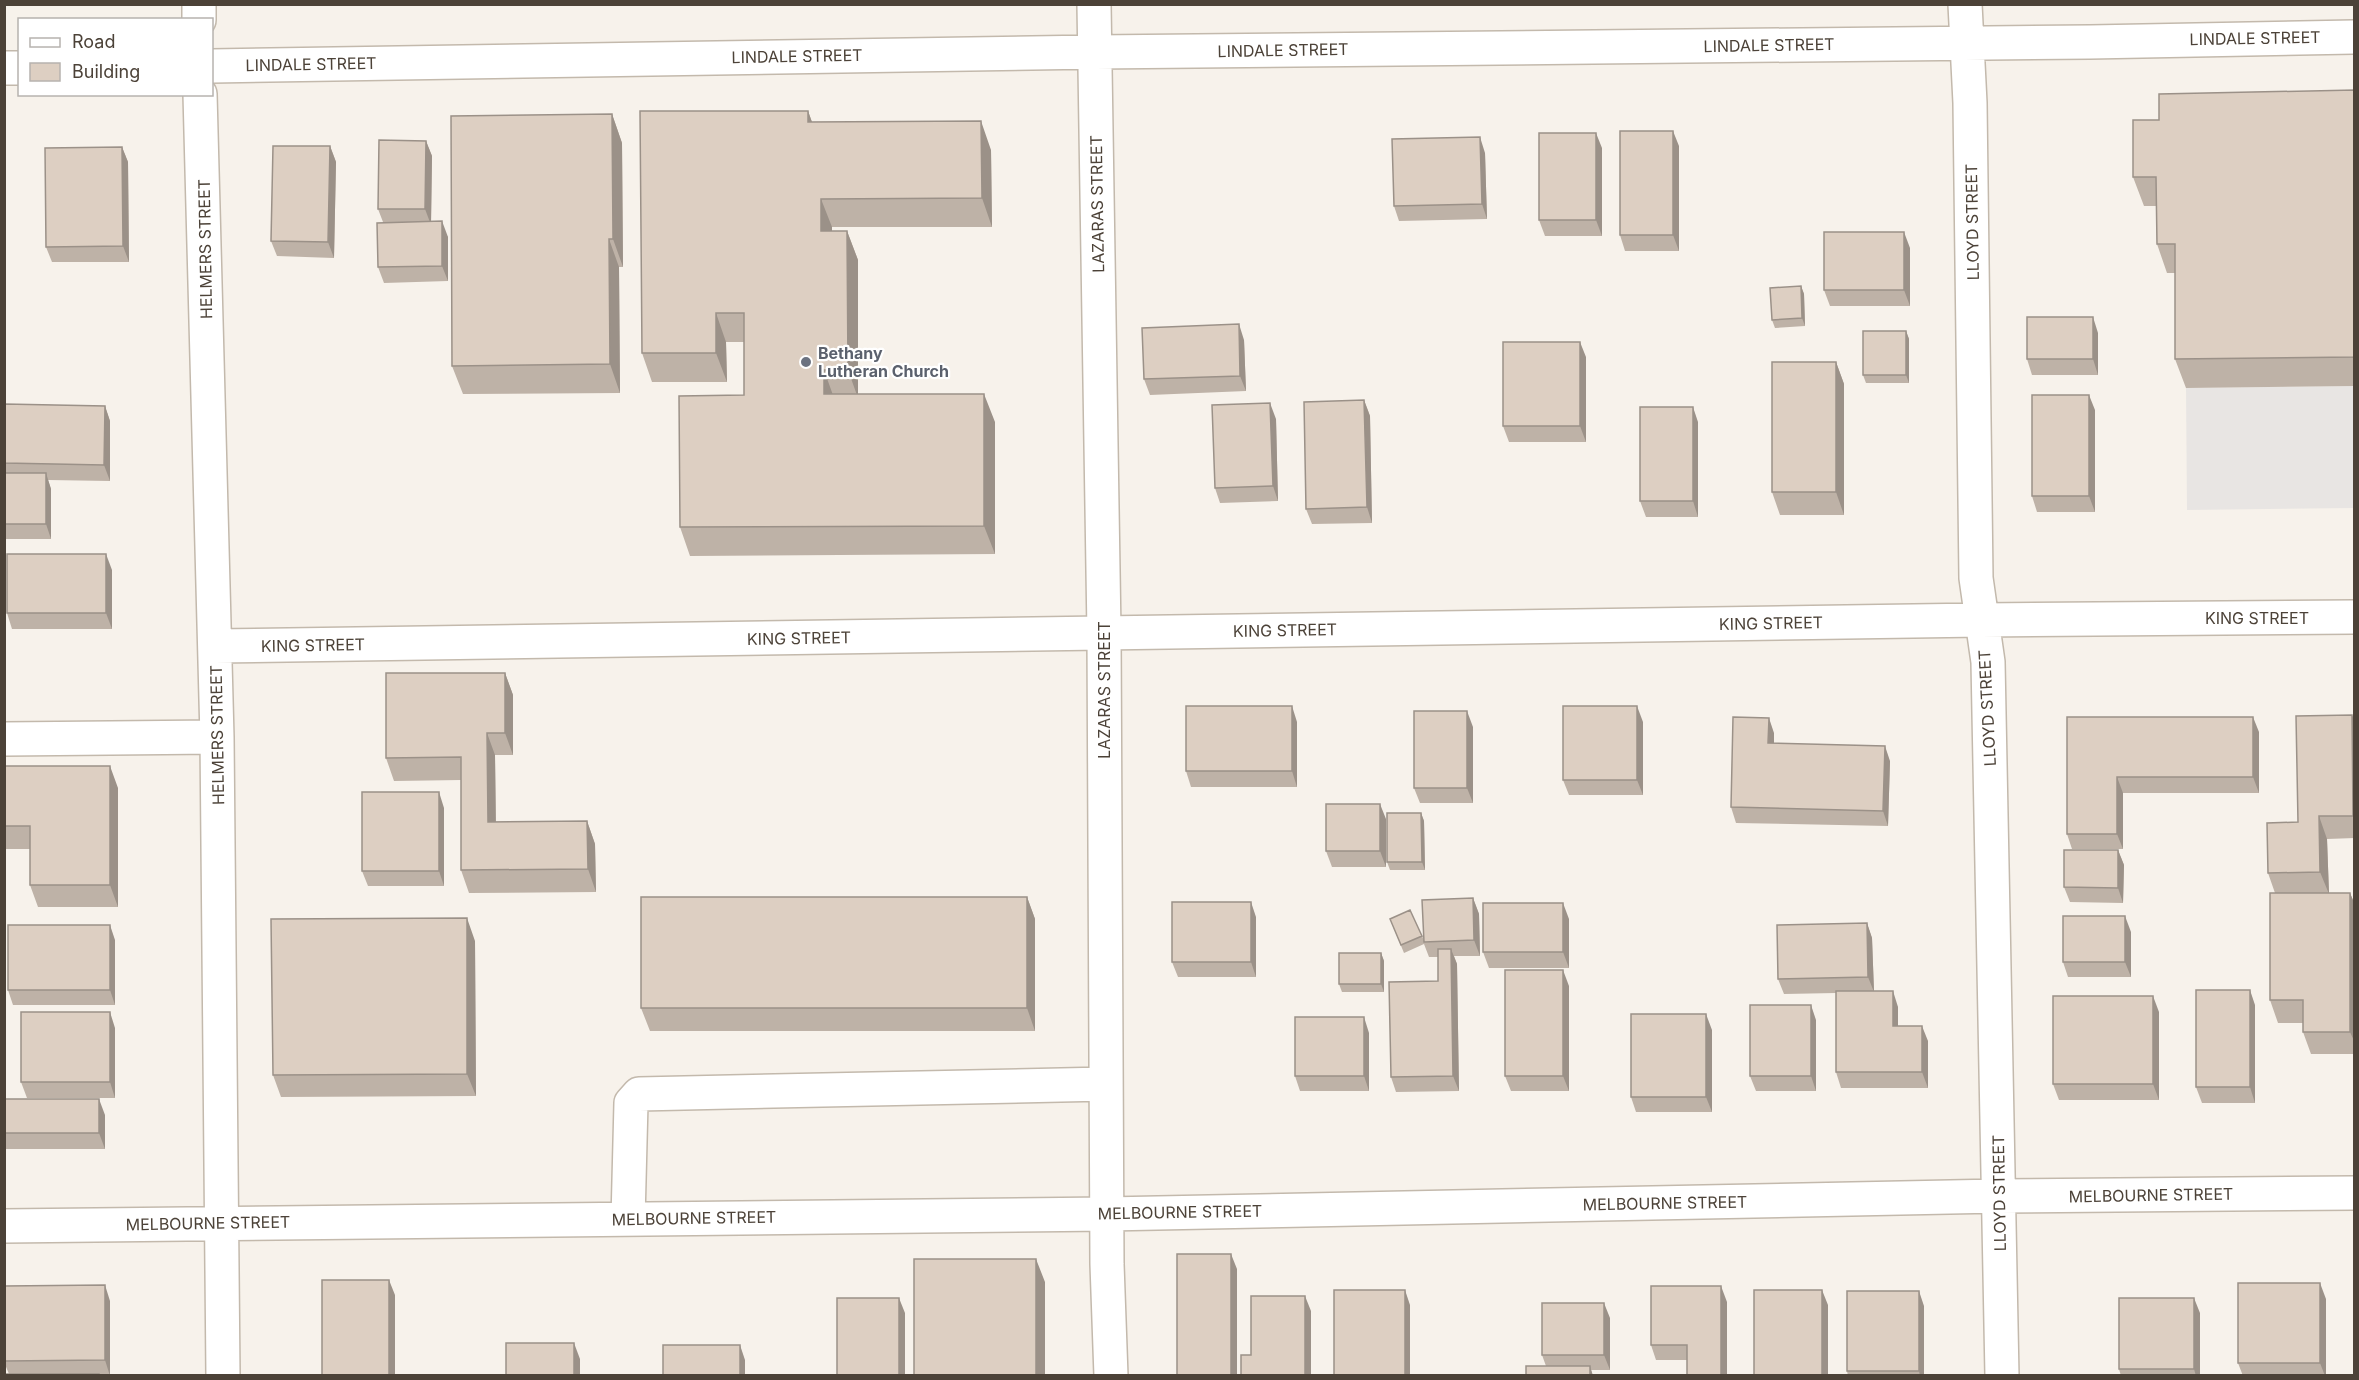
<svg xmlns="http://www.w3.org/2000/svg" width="2359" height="1380" viewBox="0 0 2359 1380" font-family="Inter,sans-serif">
<rect width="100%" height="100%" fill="#f7f2eb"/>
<path fill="#e8e5e3" d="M2354 386V508L2187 510 2186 388Z"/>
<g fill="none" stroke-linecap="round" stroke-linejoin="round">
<defs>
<path id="minor" d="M199 4V20
M1094 4 1104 633 1107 1264 1111 1376
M1965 4 1970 103 1976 578 1988 662 2002 1376
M212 66 1095 52 2090 42 2354 37
M4 68H20
M200 94 217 737 223 1376
M215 646 1981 620 2354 617
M4 739 217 737
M628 1219 631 1103 639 1094 1106 1084
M4 1226 1107 1214 1999 1196 2354 1193"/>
</defs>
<use href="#minor" stroke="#c3b9ac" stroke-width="36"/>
<use href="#minor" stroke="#fff" stroke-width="33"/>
</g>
<path fill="#beb2a7" d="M2355 90V386L2186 388 2175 359V273H2167L2157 244 2156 206H2144L2133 177 2159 120Z
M808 111 812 122 991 150 992 227H832V231H847L858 260V394L995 422V554L690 556 680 527 744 395V342H726L727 382H652L642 353Z
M612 114 622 143 623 267H619L620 393 463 394 452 366Z
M426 141 432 156 431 221 448 237V281L384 283 378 267 383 222 378 209Z
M330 146 336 162 334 258 277 256 271 241Z
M1679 146V251H1625L1620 235Z
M122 147 128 162 129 262H52L46 247Z
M1602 148V236H1545L1539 220Z
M1485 153 1487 219 1399 221 1394 206Z
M1910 248V306H1830L1824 290Z
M1801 286 1804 294 1805 326 1775 328 1772 320Z
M1906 331 1909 339V383H1866L1863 375Z
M2098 333V375H2032L2027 359Z
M1244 340 1246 391 1150 395 1144 379Z
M1586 357V442H1509L1503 426Z
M1836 362 1844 384V515H1780L1772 492Z
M1364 400 1370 416 1372 523 1312 524 1306 509Z
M4 404 105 406 110 421V481L48 480 51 489V539H4V473H6L4 468Z
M2095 410V512H2037L2032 496Z
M1276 419 1278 501 1220 503 1215 488Z
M1698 422V517H1646L1640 501Z
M112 570V629H12L7 613Z
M505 673 513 695V755H495L496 822 587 821 595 844 596 892 469 893 461 870V780L394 781 386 758Z
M2352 715 2355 723V838L2327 839 2329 893H2350L2355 905V1054H2311L2303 1032V1023H2278L2270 1000 2275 893 2268 873 2298 822Z
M2067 717 2259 732V793H2123V849H2072L2067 834Z
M1297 722V787H1191L1186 771Z
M1643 722V795H1569L1563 780Z
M1473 727V803H1420L1414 788Z
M1774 733V743L1890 761 1888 826 1736 823 1731 807Z
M4 766 118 788V907H38L30 885V849H4Z
M444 808V886H368L362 871Z
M1421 813 1424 821 1425 870H1390L1387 862Z
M1386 819V867H1332L1326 851Z
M2118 850 2124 865 2123 903 2070 902 2064 887Z
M1027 897 1035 919V1031H650L641 1008Z
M1473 898 1479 914 1480 956H1454L1457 964 1459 1091 1396 1092 1391 1077 1438 981V957H1429L1424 944 1404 953 1390 919 1422 936 1424 940Z
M1256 917V977H1178L1172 962Z
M1569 919V968H1489L1483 952Z
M1867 923 1872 938 1874 991 1898 1007V1026L1928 1041V1088H1841L1836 1072V993L1784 994 1778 979Z
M2131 932V977H2068L2063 962Z
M115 940V1005H13L8 990Z
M475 941 476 1096 281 1097 273 1075Z
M1381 953 1384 961V992H1342L1339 984Z
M1569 986V1091H1511L1505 1076Z
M2255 1005V1103H2202L2196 1087Z
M2159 1012V1100H2059L2053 1084Z
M1816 1020V1091H1756L1750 1076Z
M115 1028V1098H27L21 1082Z
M1712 1030V1112H1636L1631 1097Z
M1369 1033V1091H1300L1295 1076Z
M4 1099 105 1115V1149H4Z
M4 1286 110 1301V1376H4L9 1374 4 1362Z
M2326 1299V1376H2243L2238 1363Z
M1727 1302V1376L1687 1360H1656L1651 1345Z
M1924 1306V1376H1848L1847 1371Z
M2200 1313V1376H2121L2119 1369Z
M1610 1318V1370H1591L1593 1376H1526L1546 1366 1542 1355Z"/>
<path fill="#9b9188" d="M808 111 818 139 808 122Z
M612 114 622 143 623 267 613 239Z
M981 121 991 150 992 227 982 198Z
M1673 131 1679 146V251L1673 235Z
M1596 133 1602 148V236L1596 220Z
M1480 137 1485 153 1487 219 1482 204Z
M426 141 432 156 431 225 425 209Z
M330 146 336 162 334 258 328 242Z
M122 147 128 162 129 262 123 246Z
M821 199 832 227V260L821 231Z
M442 221 448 237V281L442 266Z
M847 231 858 260V398L848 370Z
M1904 232 1910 248V306L1904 290Z
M609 239 619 267 620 393 610 364Z
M1801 286 1804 294 1805 326 1802 318Z
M716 313 726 342 727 382 716 353Z
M2093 317 2098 333V375L2093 359Z
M1239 324 1244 340 1246 391 1240 376Z
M1906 331 1909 339V383L1906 375Z
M1580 342 1586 357V442L1580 426Z
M1836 362 1844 384V515L1836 492Z
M824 370 834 398 824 394Z
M984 394 995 422V554L984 526Z
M2089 395 2095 410V512L2089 496Z
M1364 400 1370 416 1372 523 1367 507Z
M1270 403 1276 419 1278 501 1273 486Z
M105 406 110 421V481L104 465Z
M1693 407 1698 422V517L1693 501Z
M46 473 51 489V539L46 524Z
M106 554 112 570V629L106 613Z
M505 673 513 695V755L505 733Z
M1292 706 1297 722V787L1292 771Z
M1637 706 1643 722V795L1637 780Z
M1467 711 1473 727V803L1467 788Z
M2352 715 2355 723V819L2353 816Z
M2253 717 2259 732V793L2253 777Z
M1769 718 1774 733V758L1768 743Z
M487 733 495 755 496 844 488 822Z
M1885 746 1890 761 1888 826 1883 811Z
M110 766 118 788V907L110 885Z
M2117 777 2123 793V849L2117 834Z
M439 792 444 808V886L439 871Z
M1380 804 1386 819V867L1380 851Z
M1421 813 1424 821 1425 870 1422 862Z
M2319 816 2327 839 2329 894 2320 872Z
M587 821 595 844 596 892 588 869Z
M2118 850 2124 865 2123 903 2118 888Z
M2350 893 2355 905V1043L2350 1032Z
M1027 897 1035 919V1031L1027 1008Z
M1473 898 1479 914 1480 956 1474 940Z
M1251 902 1256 917V977L1251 962Z
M1563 903 1569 919V968L1563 952Z
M2125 916 2131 932V977L2125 962Z
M467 918 475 941 476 1096 467 1074Z
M1867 923 1872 938 1874 992 1868 977Z
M110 925 115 940V1005L110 990Z
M1451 949 1457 964 1459 1091 1453 1076Z
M1381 953 1384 961V992L1381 984Z
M1563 970 1569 986V1091L1563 1076Z
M2250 990 2255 1005V1103L2250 1087Z
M1893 991 1898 1007V1041L1893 1026Z
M2153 996 2159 1012V1100L2153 1084Z
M1811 1005 1816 1020V1091L1811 1076Z
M110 1012 115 1028V1098L110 1082Z
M1706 1014 1712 1030V1112L1706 1097Z
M1364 1017 1369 1033V1091L1364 1076Z
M1922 1026 1928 1041V1088L1922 1072Z
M99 1099 105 1115V1149L99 1133Z
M1231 1254 1237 1269V1376H1231Z
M1036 1259 1045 1282V1376H1036Z
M389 1280 395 1295V1376H389Z
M2320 1283 2326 1299V1376H2325L2320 1363Z
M105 1285 110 1301V1376L105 1360Z
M1721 1286 1727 1302V1376H1721Z
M1405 1290 1410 1305V1376H1405Z
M1822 1290 1828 1305V1376H1822Z
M1919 1291 1924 1306V1376H1920L1919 1371Z
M1305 1296 1311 1311V1376H1305Z
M899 1298 905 1313V1376H899Z
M2194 1298 2200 1313V1376H2196L2194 1369Z
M1604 1303 1610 1318V1370L1604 1355Z
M574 1343 580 1359V1376H574Z
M740 1345 745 1360V1376H740Z
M1590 1366 1593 1376H1590Z"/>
<path fill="#ddcfc2" stroke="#9b9188" stroke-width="1.5" d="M2355 90V357L2175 359V244H2157L2156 177H2133V120H2159V94Z
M640 111H808V122L981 121 982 198 821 199V231H847L848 370H824V394H984V526L680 527 679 396 744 395V313H716V353H642Z
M612 114 613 239H609L610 364 452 366 451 116Z
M1620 131H1673V235H1620Z
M1539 133H1596V220H1539Z
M1480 137 1482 204 1394 206 1392 139Z
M379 140 426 141 425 209H378Z
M273 146H330L328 242 271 241Z
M122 147 123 246 46 247 45 148Z
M442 221V266L378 267 377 223Z
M1824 232H1904V290H1824Z
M1801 286 1802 318 1772 320 1770 288Z
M2027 317H2093V359H2027Z
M1239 324 1240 376 1144 379 1142 328Z
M1863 331H1906V375H1863Z
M1503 342H1580V426H1503Z
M1772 362H1836V492H1772Z
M2032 395H2089V496H2032Z
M1364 400 1367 507 1306 509 1304 402Z
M1270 403 1273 486 1215 488 1212 405Z
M4 404 105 406 104 465 4 463Z
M1640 407H1693V501H1640Z
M4 473H46V524H4Z
M7 554H106V613H7Z
M386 673H505V733H487L488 822 587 821 588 869 461 870V757L386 758Z
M1186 706H1292V771H1186Z
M1563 706H1637V780H1563Z
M1414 711H1467V788H1414Z
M2352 715 2353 816H2319L2320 872 2268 873 2267 823 2298 822 2296 716Z
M1733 717 1769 718 1768 743 1885 746 1883 811 1731 807Z
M2067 717H2253V777H2117V834H2067Z
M4 766H110V885H30V826H4Z
M362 792H439V871H362Z
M1326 804H1380V851H1326Z
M1387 813H1421L1422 862H1387Z
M2064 850H2118V888L2064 887Z
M2270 893H2350V1032H2303V1000H2270Z
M641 897H1027V1008H641Z
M1473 898 1474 940 1424 942 1422 900Z
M1172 902H1251V962H1172Z
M1483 903H1563V952H1483Z
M1410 910 1422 936 1401 945 1390 919Z
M2063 916H2125V962H2063Z
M467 918V1074L273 1075 271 919Z
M1867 923 1868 977 1778 979 1777 925Z
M8 925H110V990H8Z
M1438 949H1451L1453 1076 1391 1077 1389 982 1438 981Z
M1339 953H1381V984H1339Z
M1505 970H1563V1076H1505Z
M2196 990H2250V1087H2196Z
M1836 991H1893V1026H1922V1072H1836Z
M2053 996H2153V1084H2053Z
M1750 1005H1811V1076H1750Z
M21 1012H110V1082H21Z
M1631 1014H1706V1097H1631Z
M1295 1017H1364V1076H1295Z
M4 1099H99V1133H4Z
M1177 1254H1231V1376H1177Z
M914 1259H1036V1376H914Z
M322 1280H389V1376H322Z
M2238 1283H2320V1363H2238Z
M105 1285V1360L4 1361V1286Z
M1651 1286H1721V1376H1687V1345H1651Z
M1334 1290H1405V1376H1334Z
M1754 1290H1822V1376H1754Z
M1847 1291H1919V1371H1847Z
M1251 1296H1305V1376H1241V1355H1251Z
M837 1298H899V1376H837Z
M2119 1298H2194V1369H2119Z
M1542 1303H1604V1355H1542Z
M506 1343H574V1376H506Z
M663 1345H740V1376H663Z
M1526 1366H1590V1376H1526Z
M4 1374H99V1376H4Z"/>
<circle fill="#6b7280" stroke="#fff" stroke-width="2" cx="806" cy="362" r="6"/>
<g text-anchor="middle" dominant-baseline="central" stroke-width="4.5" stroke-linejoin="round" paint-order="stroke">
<g font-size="16" fill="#4c4238" stroke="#fff">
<text transform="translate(2255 38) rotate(-1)">LINDALE STREET</text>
<text transform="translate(1769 45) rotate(-1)">LINDALE STREET</text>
<text transform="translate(1283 50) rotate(-1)">LINDALE STREET</text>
<text transform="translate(797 56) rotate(-1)">LINDALE STREET</text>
<text transform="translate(311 64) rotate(-1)">LINDALE STREET</text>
<text transform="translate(1097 204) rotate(-91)">LAZARAS STREET</text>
<text transform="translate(1972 222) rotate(-91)">LLOYD STREET</text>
<text transform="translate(205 249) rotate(-91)">HELMERS STREET</text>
<text x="2257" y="618">KING STREET</text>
<text transform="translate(1771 623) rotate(-1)">KING STREET</text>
<text transform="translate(1285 630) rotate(-1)">KING STREET</text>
<text transform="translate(799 638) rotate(-1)">KING STREET</text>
<text transform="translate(313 645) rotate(-1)">KING STREET</text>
<text transform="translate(1104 690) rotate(-90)">LAZARAS STREET</text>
<text transform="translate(1987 708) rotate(-93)">LLOYD STREET</text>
<text transform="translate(217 735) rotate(-91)">HELMERS STREET</text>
<text transform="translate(1999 1193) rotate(-91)">LLOYD STREET</text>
<text transform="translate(2151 1195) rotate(-1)">MELBOURNE STREET</text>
<text transform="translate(1665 1203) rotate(-1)">MELBOURNE STREET</text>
<text transform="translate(1180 1212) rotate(-1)">MELBOURNE STREET</text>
<text transform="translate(694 1218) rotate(-1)">MELBOURNE STREET</text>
<text transform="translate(208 1223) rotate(-1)">MELBOURNE STREET</text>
</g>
<g font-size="16" font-weight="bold" fill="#5b616d" stroke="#fff" text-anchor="start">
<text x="818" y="353">Bethany<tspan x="818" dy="18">Lutheran Church</tspan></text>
</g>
</g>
<rect width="2359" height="1380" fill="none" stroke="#4c4238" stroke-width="12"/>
<rect x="18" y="18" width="195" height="78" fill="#ffffff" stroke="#b7b3af" stroke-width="1.5"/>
<rect x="30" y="38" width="30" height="9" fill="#ffffff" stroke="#b7b3af" stroke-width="1.5"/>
<text x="72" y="48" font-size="18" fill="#4c4238">Road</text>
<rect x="30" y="63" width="30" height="18" fill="#ddcfc2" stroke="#b7b3af" stroke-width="1.5"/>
<text x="72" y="78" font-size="18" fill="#4c4238">Building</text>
</svg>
